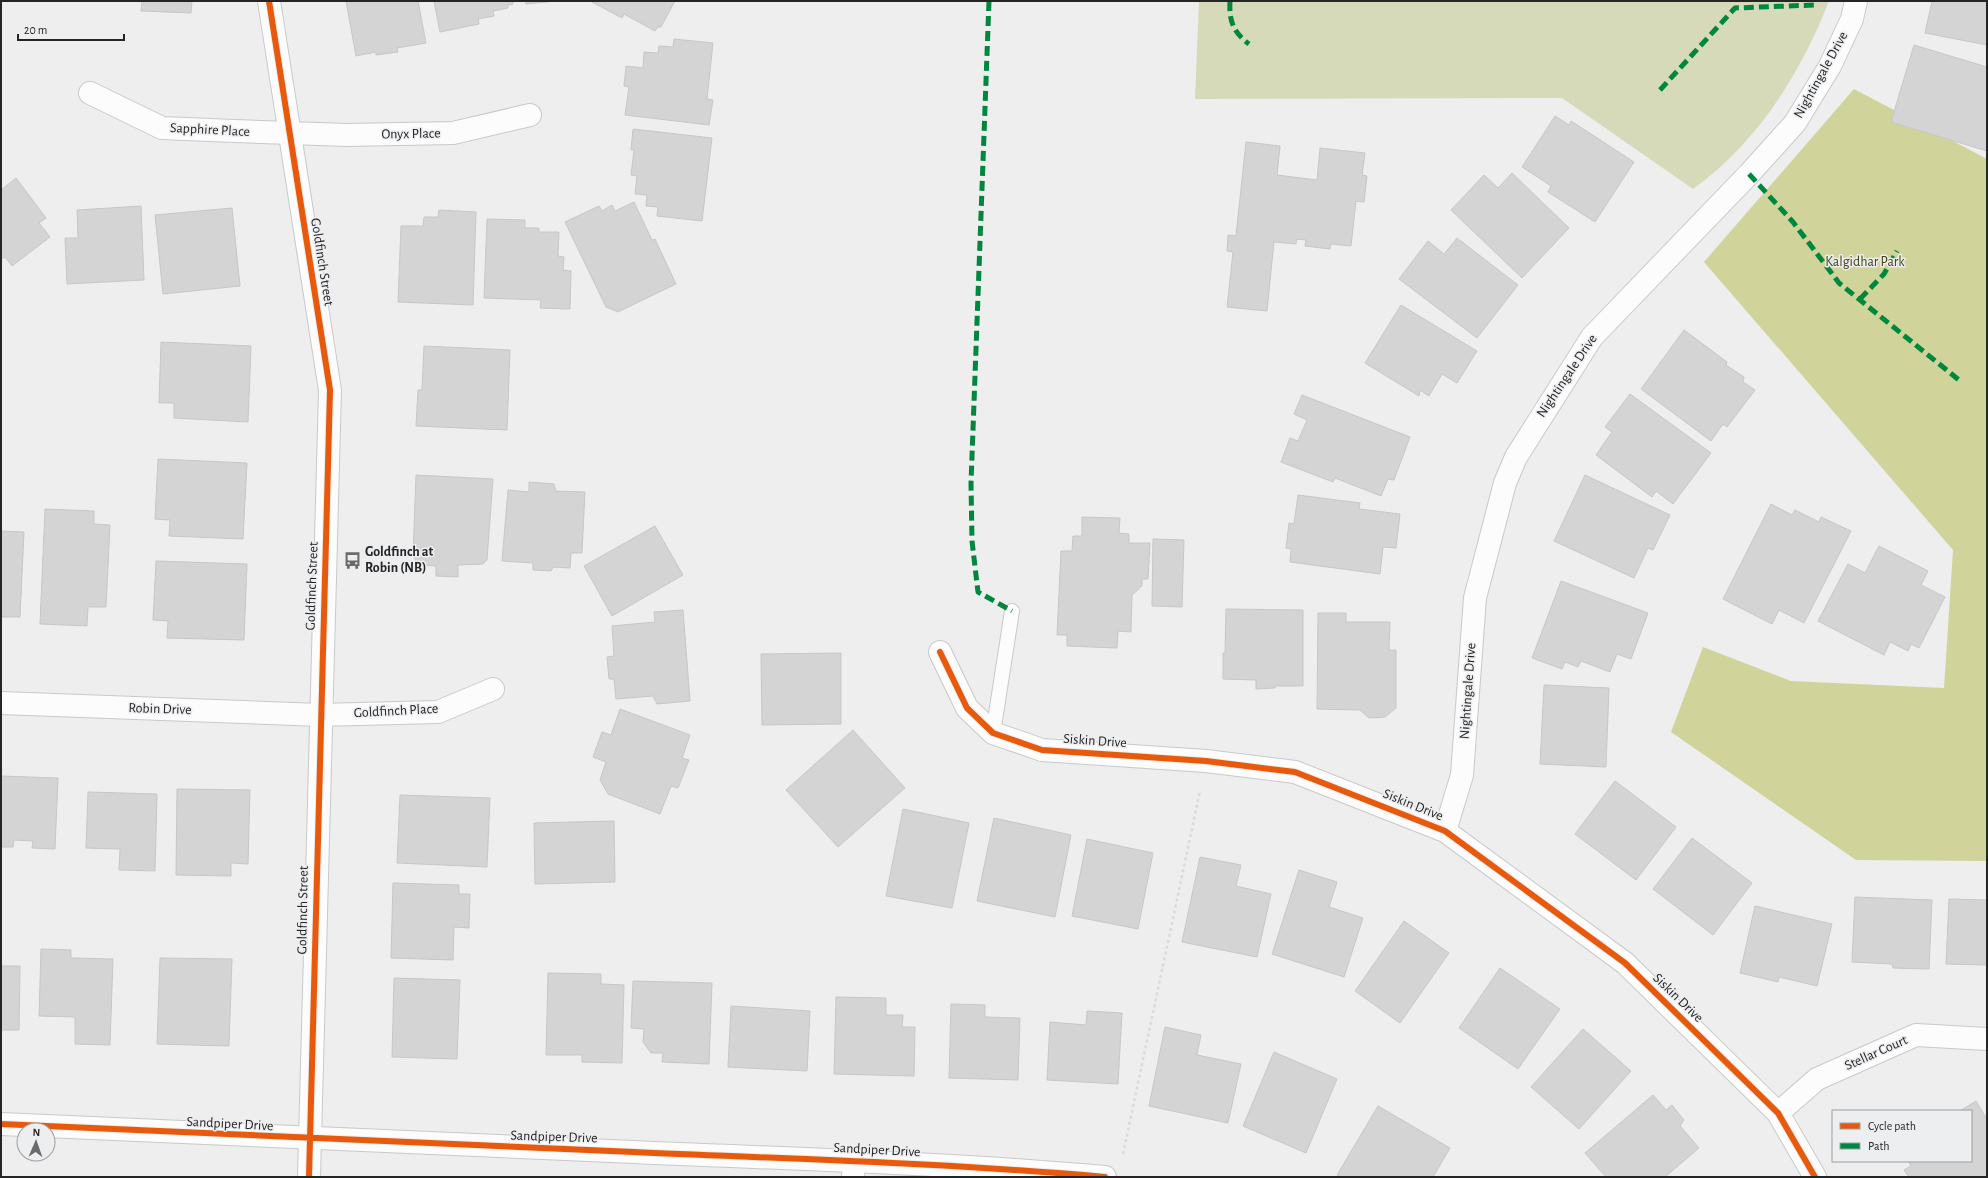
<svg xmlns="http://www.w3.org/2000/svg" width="1988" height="1178" viewBox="0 0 1988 1178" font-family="'Alegreya Sans',sans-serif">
<rect width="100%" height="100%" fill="#eeeeef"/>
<path fill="#d6dab9" d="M1199 1H1829C1801 73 1757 143 1693 189L1562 98 1195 99Z"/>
<path fill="#d0d49a" d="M1854 89 1987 159V861L1856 860 1671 732 1703 647 1791 681 1944 688 1953 550 1704 262Z"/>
<path fill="#d4d4d5" stroke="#c7c7c7" d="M142 1H192L191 13 141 11Z
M346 1H418L426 43 397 48 398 52 376 55V52L356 56Z
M434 1H513V4L508 5V8L493 11 494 16 478 19 479 24 440 32Z
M525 1H556L526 4Z
M590 1H675L661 27H658L655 31 624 14 622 18Z
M1932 1H1987V45L1925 33Z
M674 39 713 43 707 99 713 100 709 125 625 115 629 87 624 86 626 66 643 68 644 52 658 53 659 46 673 47Z
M1914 45 1987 67V151L1891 122Z
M1555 116 1569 125 1571 121 1634 162 1595 222 1548 192 1551 186 1522 167Z
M633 129 712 138 702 221 657 216 658 207 646 206 647 195 635 194 637 176 631 175 634 150H631Z
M1246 142 1280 146 1277 175 1317 180 1320 148 1365 153 1362 175 1367 176 1364 202 1356 201 1351 246 1331 244 1330 249 1305 246 1306 240 1297 239 1296 244 1274 242 1267 311 1227 307 1233 252 1227 251 1228 235 1236 236Z
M1512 173 1569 228 1522 278 1451 210 1484 175 1498 188Z
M16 178 46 218 39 223 50 237 12 266 5 257 1 259V190Z
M634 202 652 240 655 239 676 284 618 312 606 307 565 222 599 206 602 211 612 205 615 211Z
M141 206 144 280 67 284 65 238H78L77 210Z
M232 208 240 286 163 294 155 215Z
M439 210 476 212 473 305 398 302 401 226H423L424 217H438Z
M487 219 525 220V228H539V232H559L558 256 564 257 563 270 571 271 570 309 540 308 541 300 484 298Z
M1457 238 1518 285 1477 338 1399 279 1428 241 1444 254Z
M1401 305 1477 351 1457 383 1442 374 1429 396 1420 390 1419 396 1365 363Z
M1684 330 1727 362 1726 365 1744 377 1743 382 1755 390 1727 427 1723 424 1711 441 1641 389Z
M161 342 251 346 248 422 174 418V403H159Z
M424 346 510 350 507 430 416 426 418 390H422Z
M1630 394 1711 453 1673 504 1656 491 1652 497 1596 455 1612 432 1605 427Z
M1302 395 1410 437 1394 480 1388 479 1381 496 1335 478 1333 482 1281 462 1290 438 1298 441 1307 420 1294 414Z
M158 459 247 463 243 539 169 536 170 520 155 519Z
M416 475 493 479 487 560 483 564 458 565V577L436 576V566L423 565 416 561 413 555Z
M1585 475 1670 515 1653 550 1648 548 1634 578 1554 541Z
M529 482 554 484 556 491 585 492 582 553H571L570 568 553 567 551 571 533 570V563L502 561 508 490 529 492Z
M1298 495 1360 503 1359 509 1400 514 1396 548 1383 547 1380 574 1290 562 1291 549 1286 548 1289 523 1294 524Z
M1771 504 1792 515 1795 510 1819 522 1821 517 1851 531 1804 623 1779 610 1772 624 1723 599Z
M45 509 94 511V524L110 525 106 607H88L87 626 40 624Z
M1082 517 1120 518 1119 533 1129 534V543H1150L1148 579H1142V586L1132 595 1131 632 1118 631 1117 648 1067 646V635H1057L1061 551H1072L1073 536H1082Z
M655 526 683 575 612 616 584 566Z
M1 531 24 532 20 617H1Z
M1153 539 1184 540 1182 607 1152 606Z
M1879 546 1928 571 1921 585 1945 597 1919 648 1911 644 1908 651 1890 642 1884 655 1818 621 1848 564 1865 573Z
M156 561 247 564 244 640 167 638 168 621 153 620Z
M1561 581 1648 613 1631 659 1617 654 1610 672 1581 661 1578 667 1565 662 1562 669 1532 658Z
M1226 609 1303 610V686H1275V688L1256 689V680L1223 679V653H1225Z
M683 610 690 701 657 704 653 696 616 699 614 679H609L607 657 614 656 612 626 655 622 654 612Z
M1318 613H1346V622H1390L1389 650H1396V708L1385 717 1369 718 1360 710 1317 709Z
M841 653V724L762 725 761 654Z
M1544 685 1609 688 1606 767 1540 764Z
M620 709 690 735 682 758 689 760 678 788 671 786 660 814 608 794 600 780 606 762 593 757 602 732 611 735Z
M853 730 905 788 838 847 786 790Z
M1 776 58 778 55 849 32 848 33 841 14 840 13 847H1Z
M1615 781 1676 827 1636 880 1575 834Z
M177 789 250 790 248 864 231 863V876L176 875Z
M88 792 157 794 155 871 119 870 120 849 86 848Z
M400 795 490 798 487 867 397 863Z
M903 809 969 823 952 908 886 896Z
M994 818 1071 835 1055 917 977 901Z
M614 821 615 882 535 884 534 823Z
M1692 838 1752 883 1713 935 1653 889Z
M1087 839 1153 853 1138 929 1072 916Z
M1200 857 1241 865 1236 886 1271 894 1257 957 1182 942Z
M1299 870 1337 882 1329 907 1363 918 1344 977 1272 954Z
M393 883 459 885V894H470L469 928 454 927 453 960 391 958Z
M1855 897 1932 900 1929 969 1893 968 1892 964 1852 962Z
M1949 899 1987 900V965L1946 964Z
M1755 906 1832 924 1817 986 1779 977 1778 982 1740 973Z
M1404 921 1449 953 1400 1023 1355 991Z
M41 949 71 950V958L113 959 110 1045 75 1044V1017L39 1016Z
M160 958 232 959 229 1046 157 1044Z
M1 966H20L19 1030H1Z
M1500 968 1560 1009 1518 1069 1459 1028Z
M548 973 601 974V984L624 985 622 1063 582 1062V1055H546Z
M394 978 460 980 457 1059 392 1057Z
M633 981 712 983 709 1064 662 1062 663 1053H651L643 1042 644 1029 631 1028Z
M836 997 886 998V1015H903L902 1027H915L914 1076 834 1074Z
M951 1004 985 1005V1017L1020 1018 1018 1080 949 1078Z
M731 1006 810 1011 807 1071 728 1067Z
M1087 1011 1122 1013 1118 1084 1047 1080 1050 1022 1086 1025Z
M1165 1027 1201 1035 1197 1055 1241 1064 1228 1123 1149 1106Z
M1583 1029 1631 1071 1579 1129 1531 1087Z
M1274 1052 1337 1079 1306 1153 1243 1126Z
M1653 1095 1666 1110 1672 1105 1684 1120 1680 1126 1699 1148 1665 1177H1606L1585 1153Z
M1976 1101 1987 1119V1177H1909L1904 1170 1911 1166 1908 1161H1971V1111H1960Z
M1378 1106 1450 1148 1433 1177H1341L1337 1175Z"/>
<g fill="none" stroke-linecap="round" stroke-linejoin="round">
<defs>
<path id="lane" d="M993 733 1012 611"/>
<path id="street" d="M269 1 330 390 309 1177
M90 93 162 128 234 131 347 135 453 133 530 115
M940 652 967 708 993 733 1042 750 1206 761 1295 772 1445 831 1625 963 1778 1113 1815 1177
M1 703 320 715 438 712 493 689
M1445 831 1462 775 1475 598 1505 483 1516 457 1592 337 1749 174 1795 123 1830 66 1852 19 1856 1
M1778 1113 1817 1079 1916 1035 1987 1039
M853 1177 854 1161"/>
<path id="secondary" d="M1 1124C212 1135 423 1144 634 1152 791 1159 948 1163 1105 1177"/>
</defs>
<use href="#lane" stroke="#c9c9ca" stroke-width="16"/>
<use href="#street" stroke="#c9c9ca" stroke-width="24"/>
<use href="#secondary" stroke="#c9c9ca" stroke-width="24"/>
<path stroke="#dadadb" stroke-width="2.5" stroke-dasharray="3 3" stroke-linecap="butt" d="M1123 1154 1200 791"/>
<use href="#lane" stroke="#fcfcfd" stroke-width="14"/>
<use href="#street" stroke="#fcfcfd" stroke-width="22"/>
<use href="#secondary" stroke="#fcfcfd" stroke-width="22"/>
<path stroke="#00873e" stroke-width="5" stroke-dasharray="10 5" stroke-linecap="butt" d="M989 1 971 483 972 541 978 592 1012 611
M1230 1C1229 21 1233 32 1249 44
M1660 90 1735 8 1814 5
M1749 174 1793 222 1839 283 1959 380
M1860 299 1884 274 1897 251"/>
<defs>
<path id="cycleway" d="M269 1 330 390 309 1177
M940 652 967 708 993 733 1042 750 1206 761 1295 772 1445 831 1625 963 1778 1113 1815 1177
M1 1124C212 1135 423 1144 634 1152 791 1159 948 1163 1105 1177"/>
</defs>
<use href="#cycleway" stroke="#edeef0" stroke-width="8"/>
<use href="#cycleway" stroke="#e8590c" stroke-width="6"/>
</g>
<defs>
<symbol id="bus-bare" viewBox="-9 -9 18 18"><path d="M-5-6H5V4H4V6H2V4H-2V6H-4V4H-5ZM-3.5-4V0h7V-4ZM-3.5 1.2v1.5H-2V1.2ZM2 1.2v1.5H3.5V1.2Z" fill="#6b6b6c" stroke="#edeef0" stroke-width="2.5" paint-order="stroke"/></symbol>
</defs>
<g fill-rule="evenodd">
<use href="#bus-bare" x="340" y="548" width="25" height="25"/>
</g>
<g text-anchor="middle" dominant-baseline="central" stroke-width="3" stroke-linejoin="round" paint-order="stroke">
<g font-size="14" fill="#252526" stroke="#edeef0">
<text transform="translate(1821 75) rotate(-61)">Nightingale Drive</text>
<text transform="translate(210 130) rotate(3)">Sapphire Place</text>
<text transform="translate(411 134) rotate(-1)">Onyx Place</text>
<text transform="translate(322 262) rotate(81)">Goldfinch Street</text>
<text transform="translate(1567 376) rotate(-56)">Nightingale Drive</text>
<text transform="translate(312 586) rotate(-88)">Goldfinch Street</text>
<text transform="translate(1468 691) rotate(-86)">Nightingale Drive</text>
<text transform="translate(160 709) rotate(2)">Robin Drive</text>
<text transform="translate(396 711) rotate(-3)">Goldfinch Place</text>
<text transform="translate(1095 741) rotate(4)">Siskin Drive</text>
<text transform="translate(1413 805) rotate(22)">Siskin Drive</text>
<text transform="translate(303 910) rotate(-89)">Goldfinch Street</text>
<text transform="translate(1678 998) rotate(44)">Siskin Drive</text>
<text transform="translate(1876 1053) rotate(-24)">Stellar Court</text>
<text transform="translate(230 1124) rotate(3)">Sandpiper Drive</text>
<text transform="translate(554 1137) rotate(2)">Sandpiper Drive</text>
<text transform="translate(877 1150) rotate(3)">Sandpiper Drive</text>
</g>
<g font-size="14" fill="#3e4115" stroke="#edeef0">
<text x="1865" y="262">Kalgidhar Park</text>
</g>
<g font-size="14" font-weight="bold" fill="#252526" stroke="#edeef0" text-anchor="start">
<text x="365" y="552">Goldfinch at<tspan x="365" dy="16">Robin (NB)</tspan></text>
</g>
</g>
<rect width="1988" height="1178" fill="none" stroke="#252526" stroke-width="4"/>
<rect x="1832" y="1110" width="140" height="52" fill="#edeef0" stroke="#9d9e9f"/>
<rect x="1840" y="1123" width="20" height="6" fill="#e8590c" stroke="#9d9e9f"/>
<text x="1868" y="1130" font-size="12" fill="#252526">Cycle path</text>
<rect x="1840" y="1143" width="20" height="6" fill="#00873e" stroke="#9d9e9f"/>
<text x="1868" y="1150" font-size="12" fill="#252526">Path</text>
<g transform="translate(36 1142) rotate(2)"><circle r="19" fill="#edeef0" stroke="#9d9e9f"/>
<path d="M0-3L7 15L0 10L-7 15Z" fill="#6b6b6c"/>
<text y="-6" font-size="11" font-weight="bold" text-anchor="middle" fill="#252526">N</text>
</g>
<path d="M18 34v6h106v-6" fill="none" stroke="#252526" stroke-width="2"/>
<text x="24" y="34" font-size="12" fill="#252526" stroke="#edeef0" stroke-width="3" paint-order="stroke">20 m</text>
</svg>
